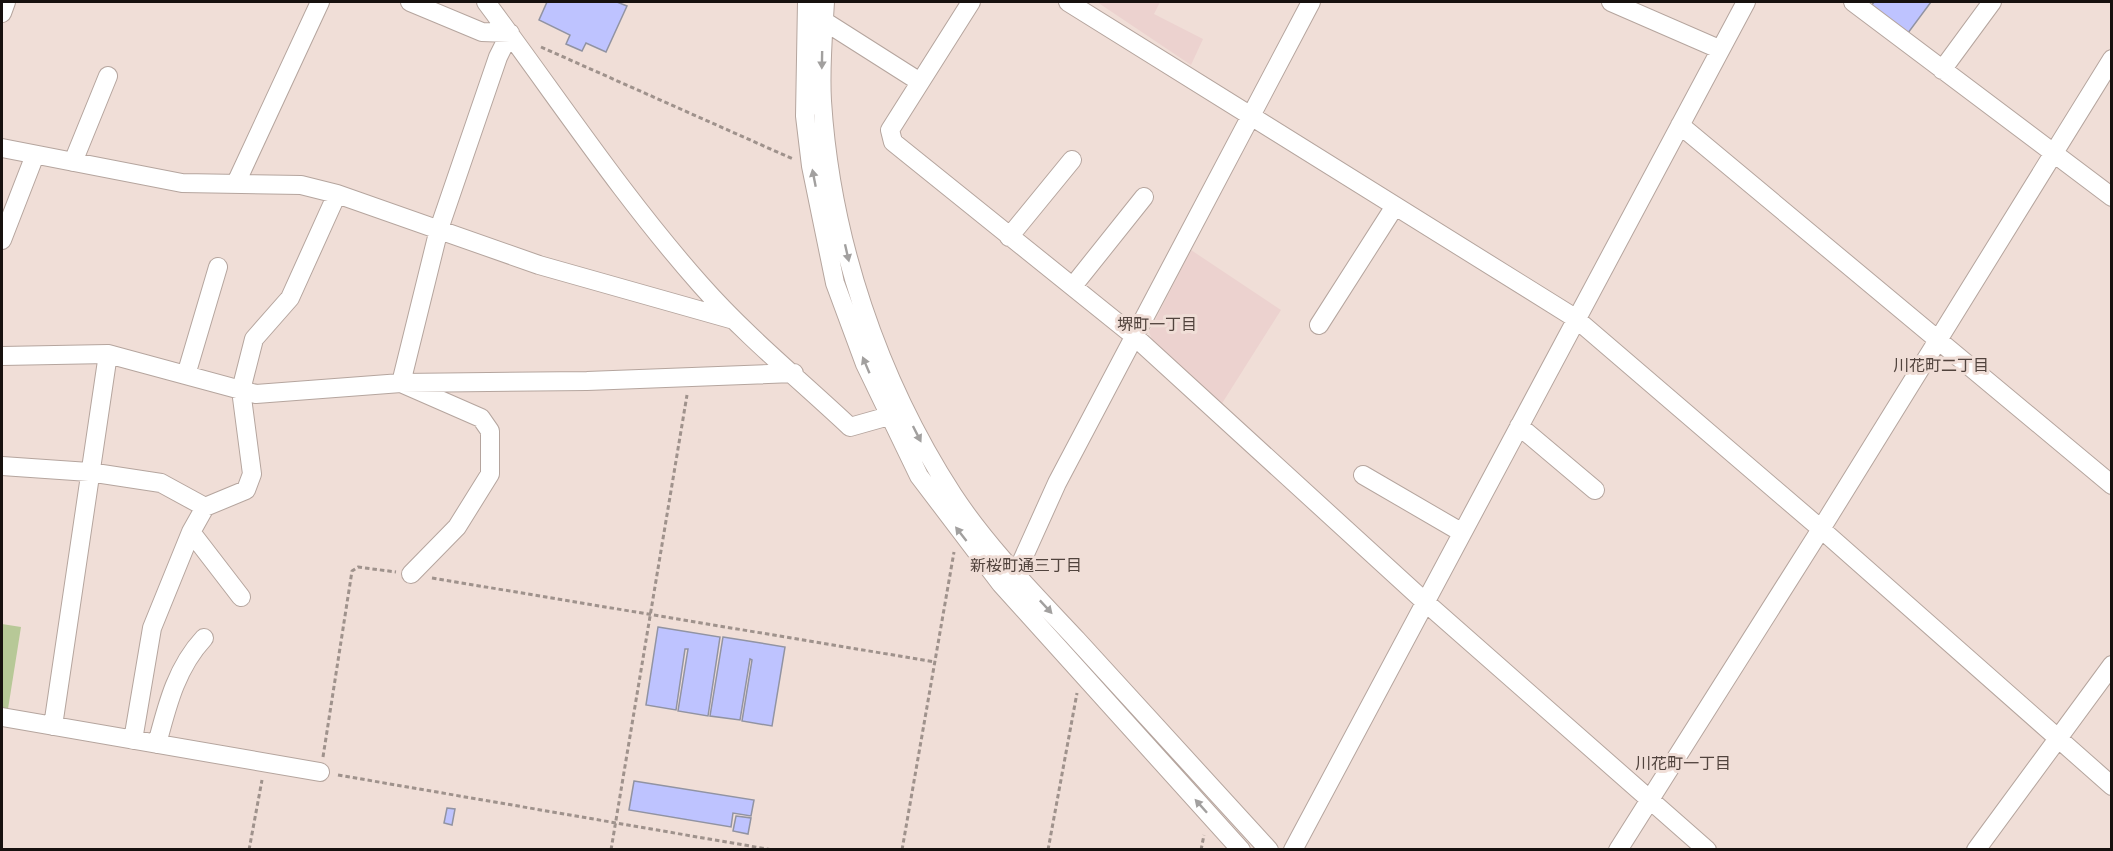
<svg xmlns="http://www.w3.org/2000/svg" width="2113" height="851" viewBox="0 0 2113 851" font-family="'Fira Sans','Noto Sans JP',sans-serif">
<rect width="100%" height="100%" fill="#f0ded7"/>
<path fill="#ecd2cf" d="M1097 2H1160L1154 14 1203 39 1191 65Z
M1191 250 1281 310 1221 405 1153 342 1149 332Z"/>
<path fill="#b7c897" d="M2 624 21 627 8 709 2 708Z"/>
<path fill="#bec3ff" stroke="#9193a2" stroke-width="1.5" d="M547 2H617L627 6 606 52 586 43 582 51 566 44 570 35 539 20Z
M1874 2H1931L1908 33 1871 6Z
M658 627 720 637 708 716 678 711 688 649H685L676 710 646 705Z
M723 637 785 647 772 726 742 721 752 660 750 659 740 720 710 716Z
M634 781 754 800 751 816 733 813 731 827 629 810Z
M447 808 455 809 452 825 444 823Z
M736 816 751 818 748 834 733 831Z"/>
<g fill="none" stroke-linecap="round" stroke-linejoin="round">
<defs>
<path id="minor" d="M410 2 482 32 510 33
M486 2C557 97 622 196 701 285 746 336 800 380 850 427L889 416
M807 2 805 116 811 166 835 283 865 364 919 476 1001 584 1241 850
M825 2C823 35 820 68 822 101 831 240 878 379 953 495 988 548 1034 594 1077 640 1141 710 1205 780 1269 850
M971 2 890 130 893 142 1134 336 1424 601 1707 850
M1068 2 1575 318 1821 529 2112 786
M1611 2 1719 49
M1853 2 2112 197
M2 13 6 2
M824 21 920 82
M1942 70 1992 2
M1680 125 2112 485
M2 148 182 183 301 185 337 194 539 265 734 320
M73 162 108 76
M236 183 320 2
M1009 237 1072 160
M2 240 35 155
M1073 286 1144 197
M1319 325 1395 206
M2 356 108 354 256 394 401 383 587 381 794 373
M186 375 218 267
M1519 426 1595 490
M2 466 89 472 161 483 205 507
M1363 475 1461 532
M191 532 241 597
M411 574 457 527 490 474V431L481 418 401 383 439 229 498 57 510 33
M1016 574 1057 483 1311 2
M2 717 320 772
M53 726 108 354
M133 740 152 628 191 532 205 507 246 490 252 474 241 390 254 339 290 298 337 194
M157 744C167 706 176 668 204 638
M1293 850 1746 2
M1618 850 1821 529 2112 59
M1976 850 2112 665"/>
</defs>
<use href="#minor" stroke="#b5a59e" stroke-width="20"/>
<path stroke="#9f928c" stroke-width="3" stroke-dasharray="4.5 3" stroke-linecap="butt" d="M541 47 793 159
M432 578 935 662
M323 757 352 571 358 567 396 572
M338 775 773 850
M249 850 262 780
M611 850 687 395
M902 850 954 552
M1048 850 1077 693
M1201 850 1204 835"/>
<use href="#minor" stroke="#fff" stroke-width="18"/>
</g>
<defs><path id="oneway-solid" d="M-6-.8H1V-3.2L6.5 0L1 3.2V.8H-6Z" transform="scale(1.5)"/></defs>
<g fill="#a2a09f">
<use href="#oneway-solid" transform="translate(822 60) rotate(91)"/>
<use href="#oneway-solid" transform="translate(814 178) rotate(-101)"/>
<use href="#oneway-solid" transform="translate(847 253) rotate(77)"/>
<use href="#oneway-solid" transform="translate(866 365) rotate(-113)"/>
<use href="#oneway-solid" transform="translate(917 434) rotate(63)"/>
<use href="#oneway-solid" transform="translate(961 534) rotate(-128)"/>
<use href="#oneway-solid" transform="translate(1046 607) rotate(47)"/>
<use href="#oneway-solid" transform="translate(1201 806) rotate(-132)"/>
</g>
<g text-anchor="middle" dominant-baseline="central" stroke-width="6" stroke-linejoin="round" paint-order="stroke">
<g font-size="16" fill="#51433d" stroke="#f0ded7">
<text x="1157" y="324">堺町一丁目</text>
<text x="1941" y="365">川花町二丁目</text>
<text x="1026" y="565">新桜町通三丁目</text>
<text x="1683" y="763">川花町一丁目</text>
</g>
</g>
<rect width="2113" height="851" fill="none" stroke="#17110f" stroke-width="6"/>
</svg>
